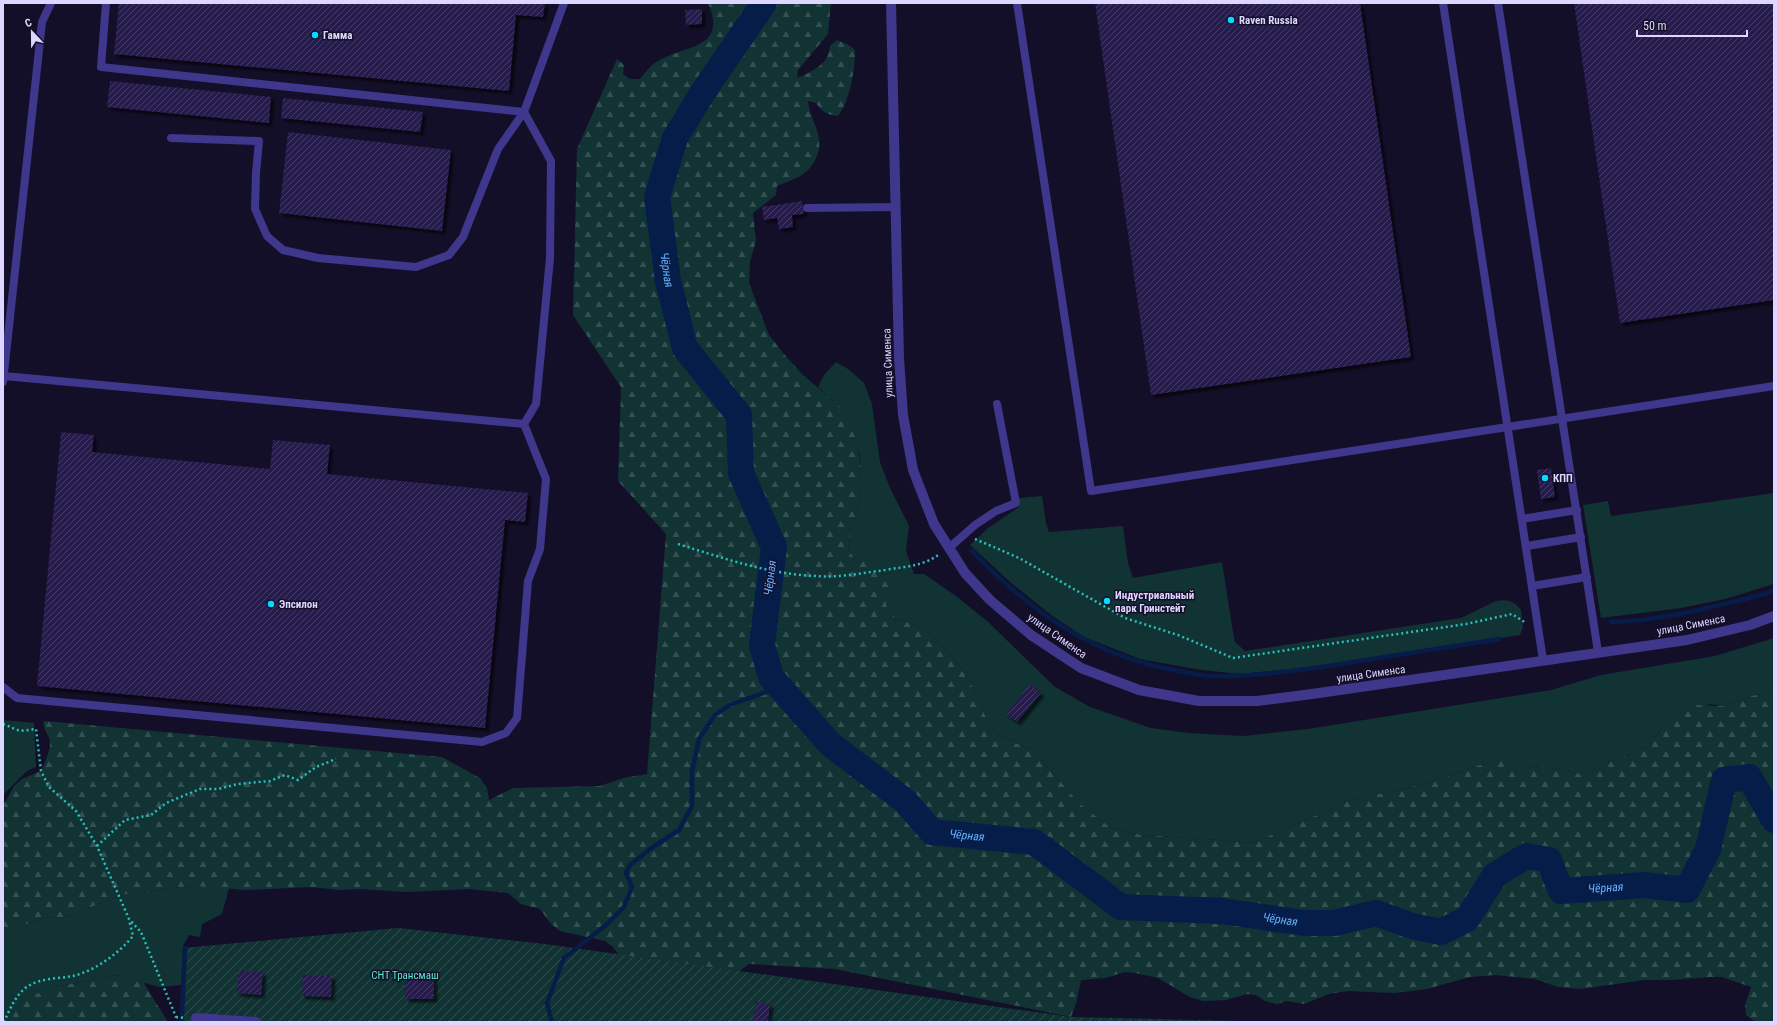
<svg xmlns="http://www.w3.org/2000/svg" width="1777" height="1025" viewBox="0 0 1777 1025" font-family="'Roboto Condensed',sans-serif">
<defs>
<pattern id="forest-firs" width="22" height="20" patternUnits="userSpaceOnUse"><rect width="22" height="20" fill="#113334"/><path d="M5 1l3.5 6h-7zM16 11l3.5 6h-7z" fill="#335052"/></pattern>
<pattern id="garden-furrows" width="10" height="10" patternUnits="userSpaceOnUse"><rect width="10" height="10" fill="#113334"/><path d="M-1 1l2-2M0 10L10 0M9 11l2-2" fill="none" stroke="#335052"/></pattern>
<pattern id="building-hatch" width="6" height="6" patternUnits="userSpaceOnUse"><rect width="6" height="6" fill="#261a4b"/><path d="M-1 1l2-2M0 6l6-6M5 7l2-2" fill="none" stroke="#453b66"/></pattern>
<filter id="shadow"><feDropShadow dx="3.5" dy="3.5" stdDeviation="1" flood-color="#0009"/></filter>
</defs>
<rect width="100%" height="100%" fill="#140f29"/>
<path fill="#113334" d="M836 362 848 369 864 383 872 404 880 462 890 488 909 526 906 551 914 574H924L956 596 987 621 1055 687 1090 707 1151 728 1189 733 1243 736 1308 729 1551 690 1601 675 1715 656 1774 638V691L1751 696 1732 703 1722 706 1710 704 1666 720 1662 728 1647 747 1581 774 1541 766 1521 767 1511 764 1503 759 1476 766 1430 783 1351 800 1253 843 1207 839 1141 835 1111 828 1079 803 1038 756 1029 749 998 735 990 726 966 673 933 636 916 625 897 619 890 612 886 604 887 576 875 563 855 561 850 552 848 543 860 500 861 466 859 453 833 401 818 387 824 375Z
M1774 493V584L1725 599 1681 608 1601 618 1583 505 1608 501 1611 516Z
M1042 496 1046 523 1049 532 1123 526 1128 563 1133 578 1222 562 1233 632 1235 642 1245 651 1461 618 1496 601C1507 599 1514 601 1521 610L1523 627 1520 635 1309 667 1241 674 1201 670 1140 659 1084 637 1051 615 1009 581 970 545 988 528 1019 507V498Z
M3 720 34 723 36 767 27 771 3 795Z
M195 886 229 888 222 914 202 924 200 937 189 935 183 946 181 985 159 987 117 975 54 987 10 1018 9 1022H3V931L46 918 64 917 126 894H141L171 888Z"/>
<path fill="url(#forest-firs)" d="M708 3H831L828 34 798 70 797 78C812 72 829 64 830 46L837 40 847 44 855 50C855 69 850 101 838 116 827 115 822 112 816 103L808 101C809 115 818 127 819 140 820 147 819 152 816 158 808 176 794 179 777 186L776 195 753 213 756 241 750 262 749 283 769 335 783 353 802 374 841 408 847 415 855 437 861 466 860 500 848 543 850 552 855 560 875 563 887 576 890 584 886 604 890 612 897 619 916 625 933 636 966 673 990 726 998 735 1029 749 1038 756 1079 803 1111 828 1141 835 1207 839 1253 843 1351 800 1430 783 1476 766 1503 759 1511 764 1521 767 1541 766 1581 774 1647 747 1662 728 1666 720 1673 711 1696 705 1722 706 1732 703 1751 696 1774 691V1022L1754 1021 1746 1015 1745 1005 1751 987 1722 977H1711L1672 980H1644L1580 989 1558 987 1535 979 1495 975 1470 977 1427 989 1395 993 1348 991 1329 994 1304 1004 1287 1001 1277 1004 1265 1001 1256 995 1247 994 1226 1000 1203 1001 1190 997 1158 978 1135 973 1125 972 1105 978 1081 980 1076 1004 1071 1017 835 969 749 964 738 972 619 955 613 947 605 941 560 931 551 924 540 909 521 904 508 893 469 889 406 892 361 889 340 890 310 887 246 890 195 886 171 888 141 894H126L64 917 46 918 3 931V806L14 786 22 779 41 771C45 763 50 752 50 743 50 735 42 730 44 721L442 757 480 778 487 788 489 800 513 788 600 786 623 778 647 774 666 534 618 481 621 387 573 315 577 149 617 59 624 65 623 74 630 79H640C644 74 648 69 652 65 677 44 730 53 708 3Z
M117 975 143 982 168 1022H9L10 1018 24 999 54 987Z"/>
<path fill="url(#garden-furrows)" d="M398 928 545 944 1071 1017 1284 1022H180L183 948Z"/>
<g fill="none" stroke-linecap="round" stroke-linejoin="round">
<path stroke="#071d49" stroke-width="4.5" d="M972 551C1031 612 1094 657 1179 671 1189 673 1199 675 1209 676 1255 677 1302 670 1347 663 1398 655 1449 647 1499 639
M1611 622C1663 621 1714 606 1765 594L1774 590
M182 1015 185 948
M182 1022V1020
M552 1022 547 1003 564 958 606 925 624 907 632 887 626 873 630 865 650 849 679 830 692 806V772L699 739 715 715 730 705 780 687"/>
<path stroke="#071d49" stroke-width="26" id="s1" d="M764 3 703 92 675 138 657 197 668 281 685 348 739 415 741 473 774 547 762 645 771 677 830 744 905 801 932 832 1034 842 1121 907 1222 911 1304 923H1334L1376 913 1412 926 1441 932 1467 919 1495 875 1526 856 1549 860 1561 891 1644 885 1687 890 1708 849 1724 780 1749 777 1774 820"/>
</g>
<path fill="url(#building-hatch)" filter="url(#shadow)" d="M119 3H545L543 17 516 15 509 91 114 54Z
M1095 3H1360L1411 357 1151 395Z
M1574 3H1774V300L1620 323Z
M702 9V24L686 25 685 10Z
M110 81 271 97 269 123 107 107Z
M283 98 423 112 420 132 281 118Z
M288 132 451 150 442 231 279 213Z
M802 201 804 214 792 215 793 227 779 229 777 218 764 220 762 207Z
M61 432 94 435 92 452 270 469 273 440 330 445 327 474 528 493 525 522 505 520 485 728 37 686Z
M1551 468 1555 497 1541 499 1537 470Z
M1030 684 1041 693 1017 722 1006 714Z
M238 971 263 972 261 995 237 993Z
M303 975 332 976 331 997 302 996Z
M405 976H434V999H405Z
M756 1002 770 1004 768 1022H753Z"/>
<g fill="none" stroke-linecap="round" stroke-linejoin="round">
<path stroke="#29c1be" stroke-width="2.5" stroke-dasharray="2 3" stroke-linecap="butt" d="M975 539 1019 558 1125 618 1178 635 1233 658 1466 624 1512 614 1526 623
M678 544C723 558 768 574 815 576 838 578 863 573 885 570 907 566 921 567 940 554
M3 724 20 731 36 729 41 771 49 787 76 811 97 846 129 919 141 932 176 1017V1022
M97 846 125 820 151 815 166 803 200 789H218L238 784 270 781 285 775 298 780 316 767 336 759
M176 1017 186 1018
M4 1022C9 1011 14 999 23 990 36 978 56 979 73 976 95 971 119 953 133 936L129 920"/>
<path stroke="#3e378b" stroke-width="8" d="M106 3 101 67 524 112
M1017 3 1091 491 1774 386
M1443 3 1543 660
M1498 3 1598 652
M171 138 259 141 256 173 255 209 267 236 283 250 318 258 416 267 449 255 463 237 498 149 524 112 564 3
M807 208 896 207
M3 382 42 22 51 3
M524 424 536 404 550 258 551 161 524 112
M1522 519 1577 510
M1527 546 1581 537
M949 548 975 525 996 511 1016 503 997 404
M1532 586 1587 577
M3 687 17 698 482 742 506 733 517 718 528 581 540 549 546 479 524 424 4 376"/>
<path stroke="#3e378b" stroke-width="10" d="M891 3 899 358 903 415 913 470 934 524 965 573 990 600 1031 635 1081 668 1139 690 1199 701H1257L1312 694 1687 640 1750 625 1774 616
M196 1018 256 1022"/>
</g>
<g fill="#03dcff" stroke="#140f29" stroke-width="1.5">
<circle cx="1231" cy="20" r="4"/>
<circle cx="315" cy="35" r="4"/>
<circle cx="1545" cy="478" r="4"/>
<circle cx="1107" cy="601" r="4"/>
<circle cx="271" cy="604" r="4"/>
</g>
<g text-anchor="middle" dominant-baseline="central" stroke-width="3" stroke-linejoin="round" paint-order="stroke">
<g font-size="11" font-weight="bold" fill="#ddd7ff" stroke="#140f29" text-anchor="start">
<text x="1239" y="20">Raven Russia</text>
<text x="323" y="35">Гамма</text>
<text x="1553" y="478">КПП</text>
<text x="1115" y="595">Индустриальный<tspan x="1115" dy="13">парк Гринстейт</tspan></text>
<text x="279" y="604">Эпсилон</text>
</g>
<g font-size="11" fill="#ddd7ff" stroke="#140f29">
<text transform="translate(888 363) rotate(-92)">улица Сименса</text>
<text transform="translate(1691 625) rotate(-11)">улица Сименса</text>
<text transform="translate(1057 636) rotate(35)">улица Сименса</text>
<text transform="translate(1371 674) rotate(-8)">улица Сименса</text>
</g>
<g font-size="11" fill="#5be7c9" stroke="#140f29">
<text x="405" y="975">СНТ Трансмаш</text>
</g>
<g font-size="12" font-style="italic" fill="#65b2ff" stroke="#140f29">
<text stroke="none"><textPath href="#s1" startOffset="297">Чёрная</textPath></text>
<text transform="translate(770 578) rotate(-83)">Чёрная</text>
<text stroke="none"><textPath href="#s1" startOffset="994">Чёрная</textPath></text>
<text stroke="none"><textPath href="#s1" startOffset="1714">Чёрная</textPath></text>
<text stroke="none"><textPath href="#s1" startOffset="1330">Чёрная</textPath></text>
</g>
</g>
<rect width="1777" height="1025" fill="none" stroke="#ddd7ff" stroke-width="8"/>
<g transform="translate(32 32) rotate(338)" stroke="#140f29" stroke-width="3" paint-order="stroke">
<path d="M0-3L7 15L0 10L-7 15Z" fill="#ddd7ff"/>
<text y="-6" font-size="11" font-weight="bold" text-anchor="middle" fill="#ddd7ff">С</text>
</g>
<path d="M1637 30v6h110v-6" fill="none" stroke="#ddd7ff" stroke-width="2"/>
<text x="1643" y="30" font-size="12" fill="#ddd7ff" stroke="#140f29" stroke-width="3" paint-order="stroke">50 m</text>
</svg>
